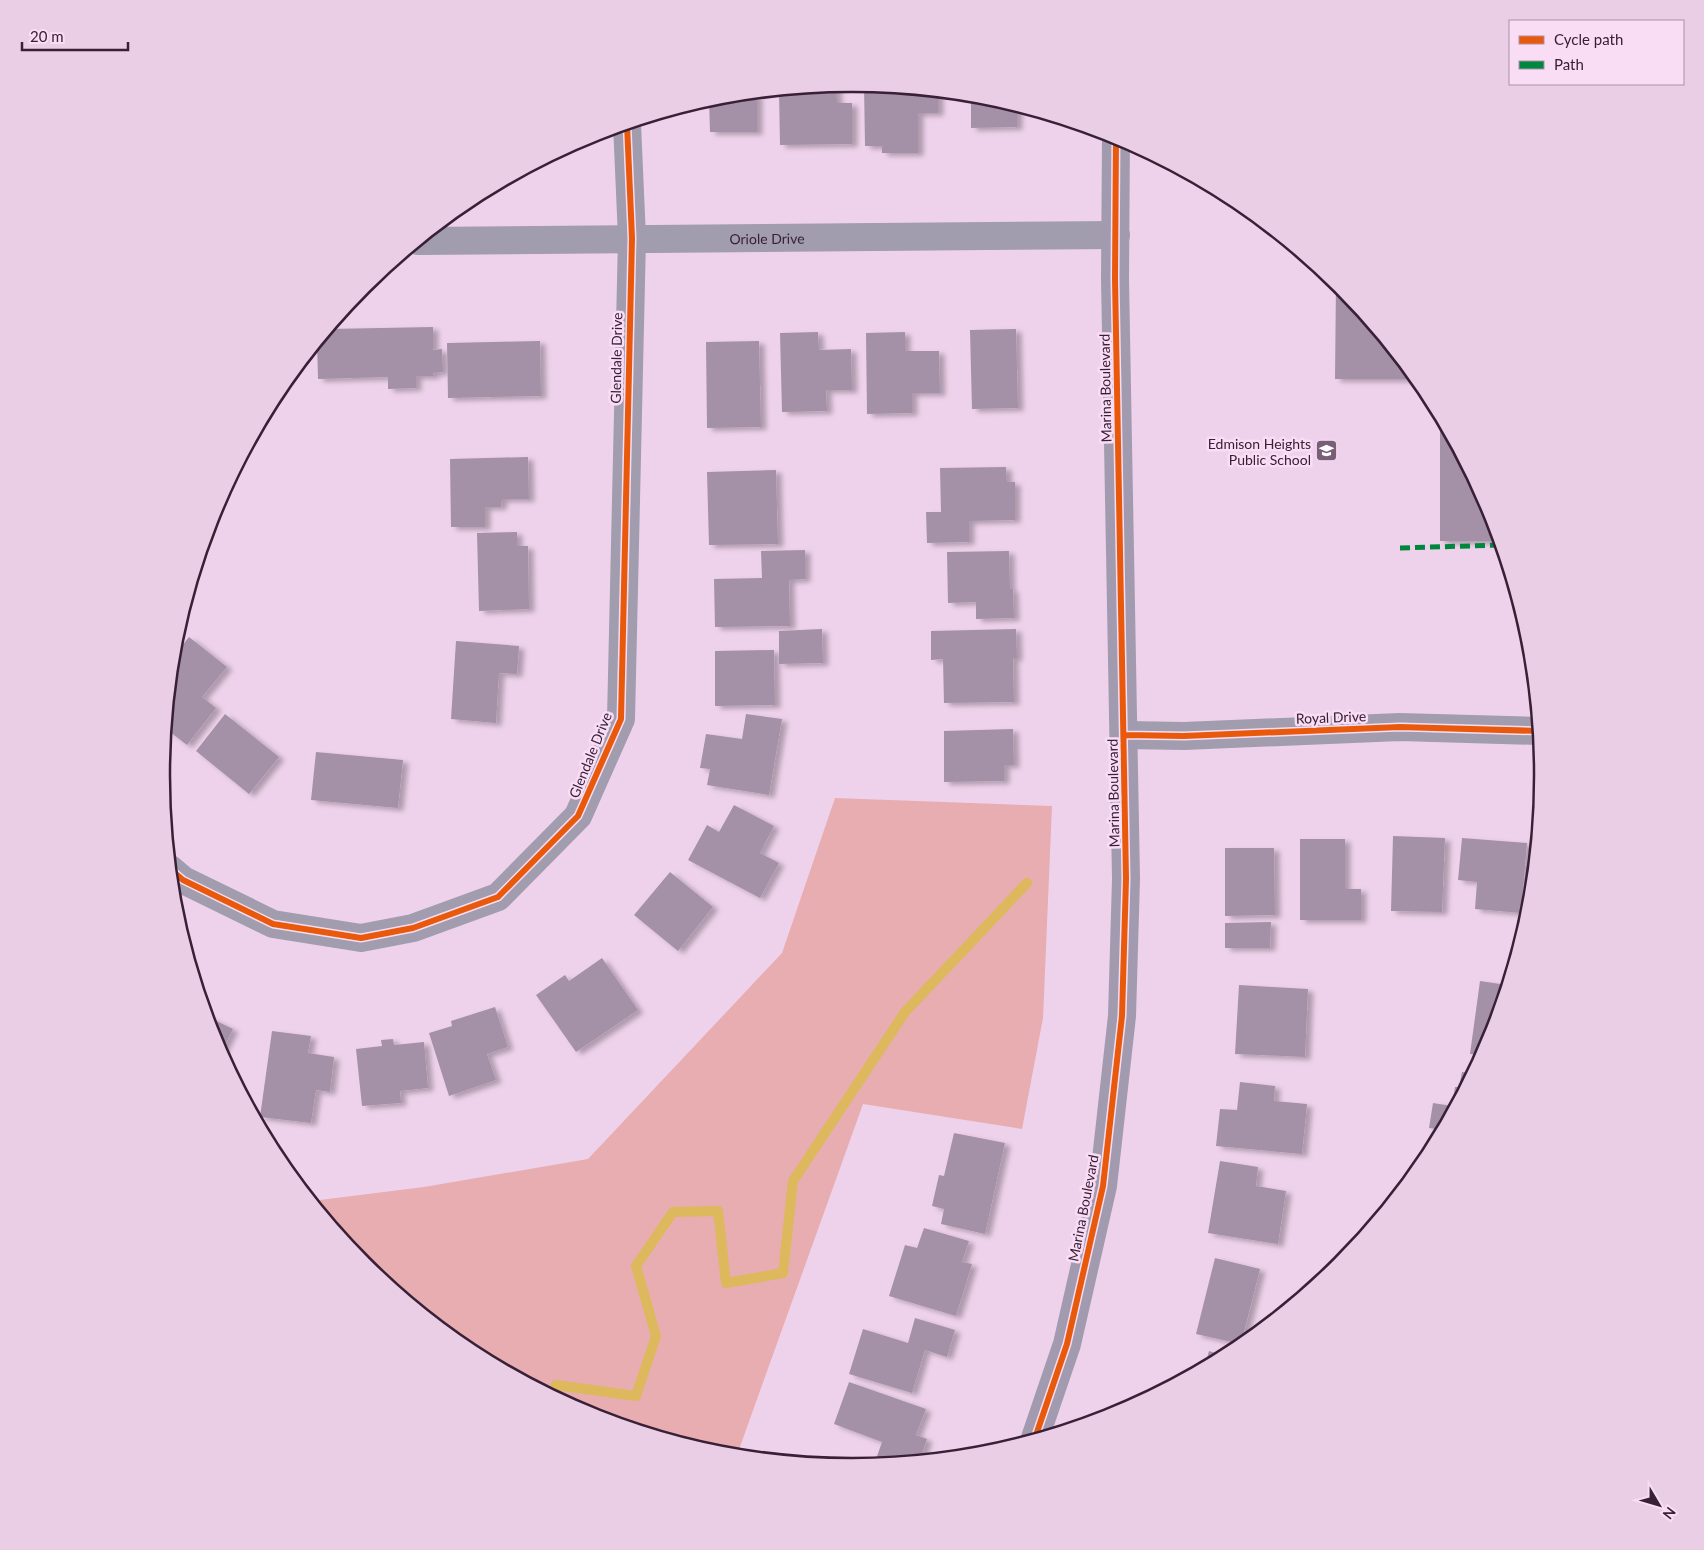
<svg xmlns="http://www.w3.org/2000/svg" width="1704" height="1550" viewBox="0 0 1704 1550" font-family="Lato,sans-serif">
<defs>
<filter id="shadow"><feDropShadow dx="5.5" dy="3" stdDeviation="2.5" flood-color="#0004"/></filter>
</defs>
<rect width="100%" height="100%" fill="#eed2eb"/>
<path fill="#e7adb0" d="M835 798 1052 806 1043 1018 1022 1129 863 1104 737 1455 717 1453 587 1414 468 1350 363 1264 312 1201 424 1187 588 1159 782 953Z"/>
<g fill="none" stroke-linecap="round" stroke-linejoin="round">
<path stroke="#ddb85c" stroke-width="10" d="M552 1395 556 1385 636 1396 656 1336 636 1266 673 1212 718 1211 726 1283 783 1273 793 1181 905 1012 1027 883"/>
</g>
<path fill="#a491a8" filter="url(#shadow)" d="M836 85 837 103H852V144L780 145 779 91Z
M864 85 938 92V113H918V153H882V146H865Z
M757 93V132H710L709 99 717 97Z
M971 95 987 97 1017 106V127L971 128Z
M1336 282 1341 286 1417 379H1335Z
M433 327V350L442 349 443 372 433 373 434 376H416V388L388 389V377L318 379 317 343 328 329Z
M1016 329 1018 408 972 409 970 330Z
M818 332 819 350 851 349 852 390H826L827 411 782 412 780 333Z
M905 332V351H939L940 393H912V413L867 414 866 333Z
M540 341 541 396 448 398 447 343Z
M759 341 761 427 707 428 706 342Z
M1440 416 1491 511 1500 541H1440Z
M528 457 529 499H502L501 507H485V527H451L450 459Z
M1006 467 1007 482H1015V520L969 521V542L927 543 926 512H941L940 468Z
M776 470 778 544 709 545 707 472Z
M517 532V546H528L529 609 479 611 477 533Z
M805 550V579L789 580 790 626 715 627 714 579 762 578 761 551Z
M1009 551 1010 589H1013L1014 618 976 619V602L948 603 947 552Z
M822 629 823 663 779 664V631Z
M1016 629 1017 658H1013L1014 702 944 703 943 659 931 660V631Z
M189 637 227 667 202 697 216 708 187 745 165 728 172 658Z
M456 641 519 646 517 674 499 673 496 723 451 719Z
M774 650 775 705 715 706V651Z
M225 714 279 757 249 794 196 751Z
M746 714 782 719 769 795 707 785 710 769 700 768 706 734 742 739Z
M1013 729 1014 765H1004V781L944 782V731Z
M316 752 403 760 398 808 311 800Z
M734 805 774 826 760 853 779 863 760 898 688 860 707 825 719 832Z
M1393 836 1445 838 1442 912 1391 911Z
M1462 838 1527 843 1521 913 1475 909 1477 882 1458 880Z
M1300 839H1345V889H1361V920H1300Z
M1225 848H1274L1275 915 1225 916Z
M670 872 713 907 678 951 634 915Z
M1271 922 1270 948H1225V923Z
M602 958 638 1010 576 1052 536 995 565 975 569 981Z
M1480 981 1507 985 1491 1040 1482 1055 1470 1054Z
M1239 985 1308 989 1305 1057 1235 1054Z
M495 1007 508 1047 487 1054 496 1080 449 1096 429 1033 452 1026 451 1021Z
M206 1016 233 1029 221 1053 213 1039Z
M272 1031 311 1036 308 1053 334 1057 330 1092 316 1090 311 1123 260 1117Z
M393 1039 394 1045 424 1042 428 1088 400 1091 401 1103 362 1106 356 1049 382 1046 381 1040Z
M1462 1072 1473 1073 1442 1130 1429 1128 1433 1103 1452 1106 1455 1087H1459Z
M1240 1082 1275 1086 1274 1101 1307 1104 1302 1154 1216 1146 1220 1109 1237 1110Z
M954 1133 1005 1143 985 1234 941 1224 944 1209 932 1206 939 1175 944 1176Z
M1220 1161 1258 1167 1256 1186 1286 1191 1278 1244 1208 1233Z
M924 1228 969 1241 962 1262 972 1264 956 1316 889 1296 905 1245 917 1248Z
M1215 1258 1260 1269 1241 1344 1196 1334Z
M915 1318 955 1330 947 1357 925 1350 912 1393 849 1374 863 1329 908 1343Z
M1209 1351 1225 1356 1205 1366Z
M849 1382 926 1409 916 1435 927 1439 920 1460 886 1463 876 1459 882 1442 834 1424Z
M827 1456 847 1465V1466L823 1463Z"/>
<g fill="none" stroke-linecap="round" stroke-linejoin="round">
<g stroke="#a19cae" stroke-width="28">
<path id="s1" d="M418 241 1116 235"/>
<path d="M1125 735 1184 736 1400 727 1539 731"/>
<path d="M170 869 183 880 273 924 361 938 413 928 498 897 578 816 621 719 632 238 627 124"/>
</g>
<path stroke="#a29baf" stroke-width="28" d="M1035 1438 1067 1344 1103 1186 1122 1016 1126 879 1115 279 1116 136"/>
<path stroke="#00873e" stroke-width="5" stroke-dasharray="10 5" stroke-linecap="butt" d="M1400 548 1501 545"/>
<defs>
<path id="cycleway" d="M1125 735 1184 736 1400 727 1539 731
M170 869 183 880 273 924 361 938 413 928 498 897 578 816 621 719 632 238 627 124
M1035 1438 1067 1344 1103 1186 1122 1016 1126 879 1115 279 1116 136"/>
</defs>
<use href="#cycleway" stroke="#f8ddf4" stroke-width="9"/>
<use href="#cycleway" stroke="#e8590c" stroke-width="6"/>
</g>
<defs>
<symbol id="school-square" viewBox="-11 -11 22 22"><rect x="-9" y="-9" width="18" height="18" rx="4" fill="#785e76" stroke="#f8ddf4"/><path d="M0-5L7-2L0 1L-7-2ZM-4 1L0 2.5L4 1V4Q0 6-4 4Z" fill="#fff"/></symbol>
</defs>
<g fill-rule="evenodd">
<use href="#school-square" x="1314" y="438" width="25" height="25"/>
</g>
<g text-anchor="middle" dominant-baseline="central" stroke-width="5" stroke-linejoin="round" paint-order="stroke">
<g font-size="14" fill="#392037" stroke="#f8ddf4">
<text stroke="none"><textPath href="#s1" startOffset="349">Oriole Drive</textPath></text>
<text transform="translate(616 358) rotate(-89)">Glendale Drive</text>
<text transform="translate(1105 388) rotate(-91)">Marina Boulevard</text>
<text transform="translate(1331 717) rotate(-2)">Royal Drive</text>
<text transform="translate(590 755) rotate(-68)">Glendale Drive</text>
<text transform="translate(1113 793) rotate(-91)">Marina Boulevard</text>
<text transform="translate(1083 1208) rotate(-79)">Marina Boulevard</text>
</g>
<g font-size="14" fill="#392037" stroke="#f8ddf4" text-anchor="end">
<text x="1311" y="443">Edmison Heights<tspan x="1311" dy="16">Public School</tspan></text>
</g>
</g>
<path d="M0 0H1704V1550H0ZM852 92H852A682 682 0 0 1 1534 774V776A682 682 0 0 1 852 1458H852A682 682 0 0 1 170 776V774A682 682 0 0 1 852 92Z" fill="#e9cee5" fill-rule="evenodd"/>
<path fill="none" stroke="#392037" stroke-width="2.5" d="M852 92H852A682 682 0 0 1 1534 774V776A682 682 0 0 1 852 1458H852A682 682 0 0 1 170 776V774A682 682 0 0 1 852 92Z"/>
<rect x="1509" y="20" width="175" height="65" fill="#f8ddf4" stroke="#ac91a8"/>
<rect x="1519" y="36" width="25" height="8" fill="#e8590c" stroke="#ac91a8"/>
<text x="1554" y="45" font-size="15" fill="#392037">Cycle path</text>
<rect x="1519" y="61" width="25" height="8" fill="#00873e" stroke="#ac91a8"/>
<text x="1554" y="70" font-size="15" fill="#392037">Path</text>
<g transform="translate(1659 1505) rotate(128)" stroke="#f8ddf4" stroke-width="4" paint-order="stroke">
<path d="M0-4L9 19L0 12L-9 19Z" fill="#392037"/>
<text y="-8" font-size="14" font-weight="bold" text-anchor="middle" fill="#392037">N</text>
</g>
<path d="M22 42v8h106v-8" fill="none" stroke="#392037" stroke-width="2.5"/>
<text x="30" y="42" font-size="15" fill="#392037" stroke="#f8ddf4" stroke-width="4" paint-order="stroke">20 m</text>
</svg>
